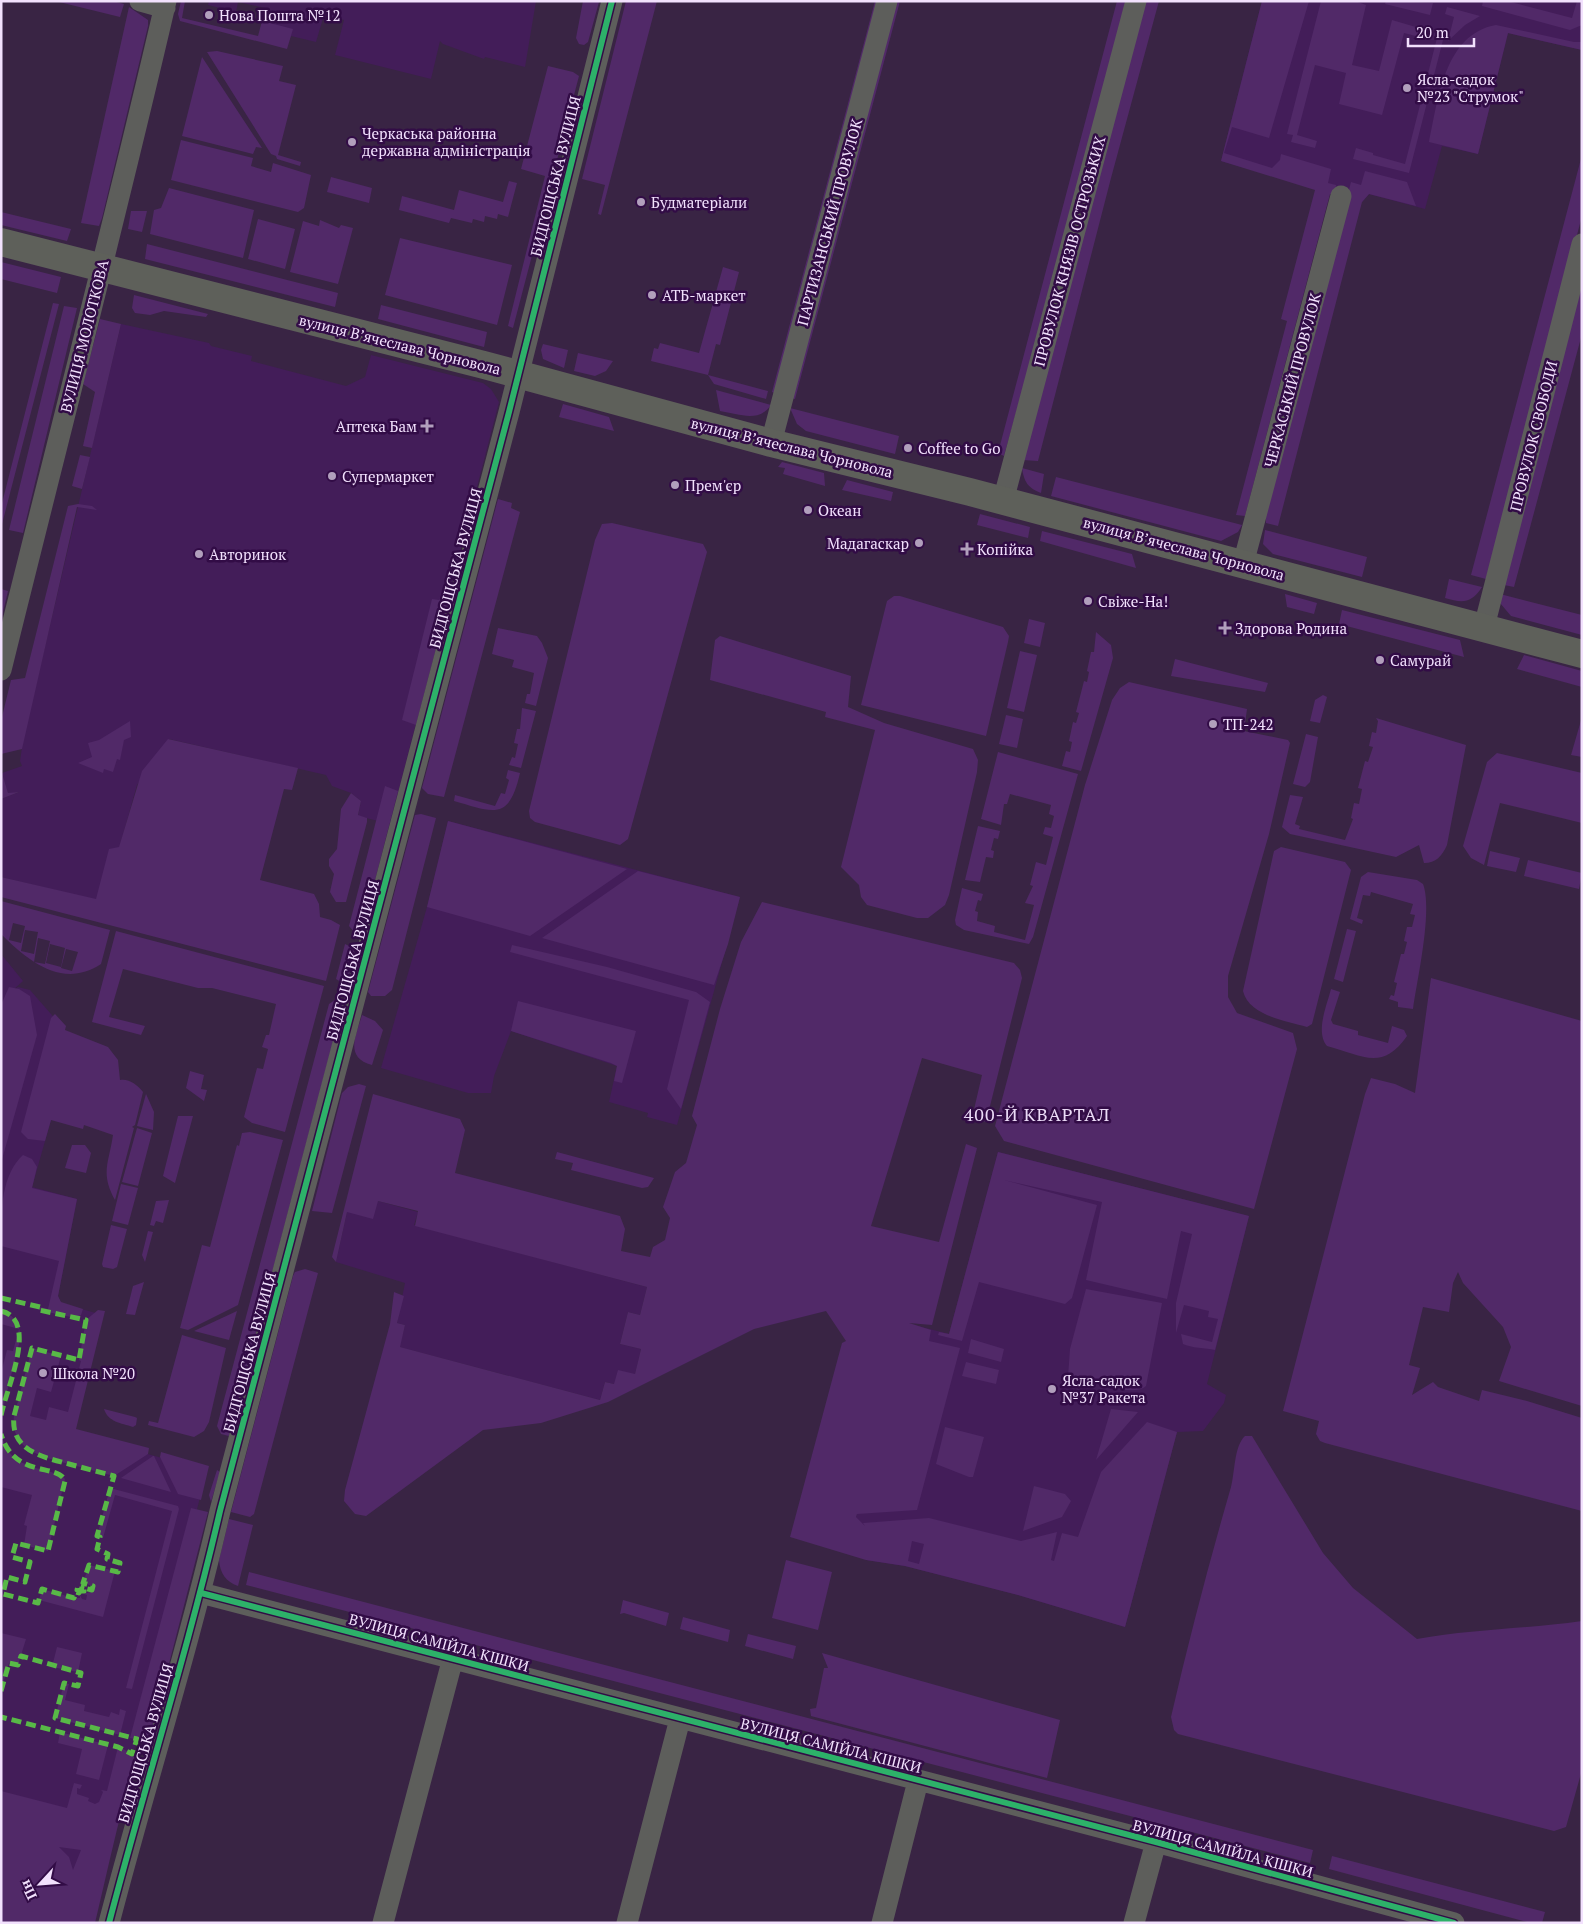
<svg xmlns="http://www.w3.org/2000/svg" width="1583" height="1924" viewBox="0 0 1583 1924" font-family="'PT Serif',serif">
<rect width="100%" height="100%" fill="#392444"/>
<path fill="#431d59" d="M209 1H536L525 67 485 57 484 59 443 44 440 41 431 79 335 55 344 20 324 15 316 42 291 36 288 43 259 36 265 8 238 2 236 12 208 5Z
M1262 1H1582V50L1508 33 1478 154 1442 146 1425 209 1369 194 1362 202 1221 161Z
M121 324 209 343 211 346 252 356 251 361 346 386 365 377 371 355 483 383 491 389 499 402 390 824 358 816 361 801 351 793 332 786 326 775 169 739 137 785 104 902 1 877V799L19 792 8 794 2 773 22 766 20 761 23 740Z
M448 821 740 897 677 1125 647 1117 648 1113 609 1102 617 1066 511 1031 494 1076 491 1093H468L381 1068 427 907Z
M1 954 23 981 12 991 18 987 30 990 65 1030 51 1120 32 1187 77 1199 58 1296 61 1303 99 1314 70 1432 169 1460 202 1490 89 1923H1Z
M998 1152 1249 1216 1207 1384 1226 1395 1224 1403 1203 1431 1177 1432 1125 1627 1018 1595 905 1566 866 1560 856 1517 906 1323 949 1334Z
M378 1201 418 1212 414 1225 647 1287 640 1315 628 1312 620 1344 641 1349 635 1375 614 1384 605 1382 600 1400 399 1347 405 1325 397 1323 405 1283 336 1262 347 1212Z"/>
<path fill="#512968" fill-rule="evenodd" d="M55 1H113L124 4 120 17Z
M181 1H185L182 18 258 36 262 21 293 29 287 49 180 21 178 14Z
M583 1 599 2 588 42 584 45 579 44 576 38Z
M626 1H657L601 215 598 214 605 185 582 179Z
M875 1H881L777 394 772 392Z
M894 1H900L795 399 790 398Z
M1117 1H1131L1004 456 998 453Z
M1144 1H1159L1111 178 1038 461 1023 460Z
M1262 1H1309L1269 138 1232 127 1224 153 1272 168 1280 160 1281 154 1331 169 1328 183 1336 185 1335 195 1330 194 1245 516 1236 515 1287 321 1281 319 1315 190 1221 161Z
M1321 1H1355L1366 5 1352 65 1379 71 1392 20 1426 30 1424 38 1404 33 1382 115 1339 104 1346 73 1315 65 1297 135 1317 141 1315 148 1291 142 1293 135 1287 134Z
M1386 1 1433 3 1430 15 1385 4Z
M1483 1H1507L1572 18 1577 1H1582V25L1570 30 1482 6Z
M129 7 148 20V26L102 218 99 226 81 223Z
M1447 7 1480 16 1465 25 1448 41 1454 17 1445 14Z
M1496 25 1574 42H1582V50L1508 33 1478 154 1429 142C1438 101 1444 34 1496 25Z
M1437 38 1443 40 1409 173 1353 159 1356 148 1373 153V155L1405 164Z
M217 51 283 66 279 81 296 85 278 155 301 162 300 166 277 159 276 156 271 154 207 52Z
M202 57 262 148 256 147 253 154 182 136Z
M548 66 573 72 579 76 513 328 508 326 545 176 521 169Z
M181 140 253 158 251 166 271 172 273 163 311 175 304 208 298 212 171 180Z
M1582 155V216L1486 579 1471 575Z
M1365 171 1407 182 1416 206 1369 194 1362 202 1278 526 1266 523V510L1351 182 1361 185Z
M331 177 372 188 369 203 327 192Z
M509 181 517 183 508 217 498 214 497 219 485 216 484 222 473 219 472 223 451 218 449 223 399 210 402 196 454 210 459 190 503 202Z
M169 188 254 210 243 258 150 234 154 210 161 208Z
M131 211H147L142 232 128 229Z
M1 212 71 229 67 241 1 225Z
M258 219 295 229 285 269 248 259Z
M320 220 339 228 341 225 353 228 338 284 290 272 303 221 319 226Z
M400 238 512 265 497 325 385 295Z
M147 244 338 293 335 307 145 259Z
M1 262 61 277 57 293 1 279Z
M723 267 739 272 720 345 716 344 708 375 768 391 766 399 714 384 708 375 651 361 654 348 658 349 660 343 699 353Z
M1582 278V334L1514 587 1504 585Z
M134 295 208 314 206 317 164 311 150 315 135 313 132 308Z
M53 303 59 304 1 528V507Z
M381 305 487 332 484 347 378 319Z
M64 306 77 308 23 533 9 530Z
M100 319 121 324 92 448 83 446 95 392 83 384Z
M543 344 568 350 564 368 543 359 541 350Z
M578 353 613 361 606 371 595 376 574 371Z
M716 390 771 405C759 423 739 414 720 411Z
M563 404 609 417 614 431 559 417Z
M790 408 899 436 895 454 806 431 797 424Z
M80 455 90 457 82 489 72 486Z
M782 462 824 473 825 486 783 474 785 468 778 467Z
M1022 468 1044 474 1041 493C1028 488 1024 482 1022 468Z
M1056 477 1242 525 1238 532 1221 541 1051 496Z
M847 480 893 492 891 501 842 490Z
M498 499 512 503 511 508 520 512 444 797 428 794 422 788Z
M78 504 92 506 97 510 77 507 22 749 1 754V721L11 680 25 678 68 506Z
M980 514 1030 527 1028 538 977 525Z
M612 523 703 544 707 552 628 839 620 845 535 822 530 818 529 811 595 540 602 524Z
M1265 530 1367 557 1362 577 1273 554 1263 544Z
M1042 531 1132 554 1136 568 1040 541Z
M1449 579 1482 587C1471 604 1462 603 1445 598Z
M1 589 8 591 1 620Z
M442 590 451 592 416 725 402 720 432 599 439 600Z
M1285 594 1317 603 1314 614 1287 607Z
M1500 594 1582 615V635L1511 616 1500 603Z
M894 596H900L1003 627 1009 636 1008 642 986 736 861 705 887 601Z
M1342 610 1460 640 1464 657 1339 624Z
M1029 619 1045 623 1040 647 1024 643Z
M498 628 537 636 542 643 548 658 536 706 525 703 527 694H530L534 673 512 667 514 660 492 654Z
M1096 632 1111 645 1113 658 1081 771 1062 766 1066 751 1070 752 1072 742 1069 741 1073 722 1076 723 1079 713 1076 712 1084 681 1087 682 1089 672 1087 671 1091 652H1094Z
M720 636 851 676 848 707 884 723 973 749 978 760 977 772 949 895 945 905 928 918H917L867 905 861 897 859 885 841 867 875 730 825 717 826 712 710 680 715 640Z
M1020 651 1037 655 1024 712 1007 708Z
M1524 655 1582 671V687L1517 669Z
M1175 659 1268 683 1265 692 1171 676Z
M1129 682 1247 709 1244 731 1288 740 1290 743 1269 834 1228 976V997L1237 1013 1293 1033 1297 1049 1254 1209 1004 1141 995 1126 1085 785 1112 700 1120 688Z
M1323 695 1327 697 1320 723 1310 721 1315 700Z
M522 708 536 711 521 768 509 765 512 757 515 758 518 744 514 743 517 729H520Z
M1006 715 1023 719 1017 748 999 744Z
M1582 717V757L1571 755Z
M1376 718 1466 745 1447 845C1442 856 1436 863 1424 863L1419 845 1396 857 1290 834 1282 827 1290 795 1303 797 1295 824 1300 826 1299 829 1345 840 1353 819 1351 818 1354 803 1359 804 1362 789 1358 788 1365 761 1368 762 1373 747 1369 746 1372 732 1376 733 1378 721Z
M130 721 131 737 124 740 120 760 117 759 113 772 104 769 103 773 78 763 92 757 88 743 99 740Z
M1306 734 1318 737 1310 782 1305 787 1293 784Z
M168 739 298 768 292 790 284 789 260 880 314 894 319 904 320 917 331 920 340 925 326 981 1 897V877L96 899 109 849 119 847 142 771Z
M998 752 1078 774 1033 937 1029 944 964 930 956 925 955 920 962 888 983 894 981 901 978 900 975 911 978 912 977 921 995 926 994 932 1025 940 1034 905 1025 903 1033 886 1030 885 1036 862 1046 865 1053 837 1043 834 1045 827 1051 828 1054 816 1049 814 1051 805 1010 794 1007 804H1004L1001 825 981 819Z
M1497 753 1582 773V823L1500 803 1484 865 1471 858 1463 846 1487 762Z
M508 770 520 773C509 822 493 812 454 801L455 795 495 806 501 793 505 794 509 780 506 778Z
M2 773 8 793 19 792 1 799Z
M385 786 398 791 361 935 356 934 349 926Z
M351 793 361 801 358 815 367 818V822L346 902H336L330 892 334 874 329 866V859L337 849 341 809Z
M421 814 436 818 392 990 385 996H371L368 992 415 815Z
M448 821 627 869 530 936 427 907Z
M978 826 1000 831 998 839 994 838 991 850 994 851 993 858 986 857 980 882 965 880Z
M1281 847 1345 862 1351 870 1312 1024 1307 1027C1285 1020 1249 1016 1243 991L1274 851Z
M1490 851 1520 858 1516 872 1487 866Z
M1528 860 1582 873 1579 889 1524 876Z
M638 871 740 897 728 944 714 985 542 938Z
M1368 872 1417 880 1423 884C1433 910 1417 980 1413 1009L1398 1007V1002L1389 999 1391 995 1394 996 1397 983 1394 982 1401 954H1404L1407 942 1404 941 1407 927H1412L1415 915 1410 914 1413 904 1371 892 1370 896 1363 895 1357 918 1363 920 1362 924 1350 919 1361 877Z
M1 901 110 930 101 964C63 989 29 962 1 934ZM13 923 25 926 21 943 9 940ZM25 930 38 932 34 954 21 951ZM38 938 50 941 45 964 34 962ZM50 944 65 948 61 967 46 963ZM66 949 78 952 72 971 61 968Z
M762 902 1014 963 1020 970 1022 978 986 1122 972 1118 982 1075 922 1058 871 1226 939 1242 966 1144 977 1148 932 1325 909 1323 931 1330 929 1341 960 1348 917 1510 857 1514 856 1517 865 1526 863 1523 929 1518 1021 1541 1057 1532 1051 1560 1054 1561 1062 1533 1078 1537 1101 1472 1147 1422 1177 1432 1125 1627 1018 1595 905 1566 866 1560 790 1537 842 1343 846 1341 826 1311 754 1329 608 1402 541 1423 483 1430 366 1516 355 1514 344 1501 345 1490 390 1324 394 1292 404 1296 397 1323 405 1325 400 1347 600 1400 605 1382 614 1384 618 1370 635 1374 641 1349 620 1344 628 1312 640 1315 647 1287 415 1226 418 1211 378 1201 373 1219 347 1212 336 1262 332 1257 373 1094 460 1119 465 1130 455 1173 620 1216 625 1229 621 1251 650 1257 653 1247 665 1240 670 1218 663 1207 675 1172 686 1163 697 1125 692 1116 720 1009 741 942ZM912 1541 924 1544 919 1564 908 1561Z
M1347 929 1356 931 1343 982 1334 979Z
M116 931 324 986 285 1132 252 1123 244 1117 257 1068 263 1069 268 1049 262 1047 266 1035H269L276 1004 212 988H198L123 969 109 1017 145 1026 141 1035 92 1022Z
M345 944 353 948 355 954 346 985 336 979Z
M512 945 607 967 696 992 710 1002 681 1109 667 1089 689 1000 510 952Z
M1431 978 1582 1021V1406L1499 1381 1511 1347 1503 1327 1463 1283 1458 1272 1453 1283 1449 1312 1423 1307 1409 1365 1420 1368 1412 1395 1433 1382 1438 1387 1479 1401 1482 1390 1527 1401 1582 1418V1511L1325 1443 1320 1441 1316 1434 1319 1421 1283 1411 1365 1094 1371 1078 1395 1084 1415 1093Z
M9 987 19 989 30 996 37 1035 1 1163V1005Z
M1331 989 1340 992 1331 1020 1333 1024 1358 1031V1035L1388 1043 1392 1026 1404 1030 1407 1036C1382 1072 1362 1055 1327 1046 1315 1032 1327 1005 1331 989Z
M339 997 344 1000 229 1436 221 1434 217 1426 329 1004Z
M518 1001 636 1031 622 1083 614 1081 617 1066 611 1063 511 1031Z
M55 1014 66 1026 65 1030 108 1047 118 1060 120 1080C128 1078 138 1085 143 1092L135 1125 132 1127 134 1128 115 1200C100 1173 109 1163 113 1135L84 1125 83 1129 51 1120 45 1141 28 1139 21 1132 51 1018Z
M362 1015 375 1021 383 1030 372 1065C344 1057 356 1036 362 1015Z
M190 1071 204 1075 201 1089 207 1090 204 1101 186 1088Z
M359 1084 366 1086 332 1213 312 1211 342 1093 348 1087Z
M146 1094 154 1112 153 1130 137 1126Z
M178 1116H193L175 1183 163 1176Z
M137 1128 152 1133 138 1186 122 1182Z
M250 1132 283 1140 238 1305 188 1330 180 1328 202 1245 210 1247 237 1145 239 1146 242 1133Z
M72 1145H85L91 1153 86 1173 65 1168Z
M557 1152 654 1178 648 1187 642 1188 571 1170 573 1163 555 1159Z
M998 1152 1249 1216 1215 1350C1206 1348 1191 1348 1183 1344L1181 1334 1212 1342 1218 1319 1208 1317 1209 1311 1184 1305 1176 1333V1303L1192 1234 1181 1231 1167 1299 1086 1280 1102 1202 1004 1180 1097 1205 1072 1298 1065 1304 979 1282 962 1341 938 1335 939 1332 949 1334Z
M23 1155 32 1159 37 1167 32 1188 77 1199 58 1296 61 1302 83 1309 81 1315 75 1318 39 1310 40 1307 48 1309 59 1261 1 1246C1 1215 0 1176 23 1155Z
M121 1184 138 1188 128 1225 112 1221Z
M169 1200 163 1223 156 1221 154 1226 150 1225 156 1201Z
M111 1225 127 1229 117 1267 113 1269 103 1267 102 1264Z
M148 1231 153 1232 145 1262 142 1255Z
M305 1269 318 1273 254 1514 250 1517 231 1512 293 1276 295 1272Z
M144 1282 135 1315 126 1314 133 1286Z
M1086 1289 1162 1303 1146 1386C1133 1398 1086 1381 1068 1377L1070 1349Z
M98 1310 105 1311 76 1429 149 1448 148 1454 114 1476C99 1472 84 1468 69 1464 43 1457 10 1451 14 1416L32 1348 61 1356 51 1392 37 1388 30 1416 46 1420 49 1407 68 1412 81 1361 79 1360 86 1320Z
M1 1311C14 1314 19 1324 21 1336L1 1416V1373L7 1350 13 1351 19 1329 1 1324Z
M237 1311 229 1340 194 1331Z
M182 1335 226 1348 209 1422 204 1431 194 1437 148 1425 149 1421 158 1423Z
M971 1339 1004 1349 1001 1362 968 1353Z
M966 1362 999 1370 996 1384 962 1376Z
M104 1409 135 1417 137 1418 136 1425 133 1427C121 1423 108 1422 104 1409Z
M1111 1409 1138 1412 1096 1460Z
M945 1427 984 1437 973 1477H969L936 1464Z
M1 1434C9 1463 26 1465 51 1472 57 1474 61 1474 65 1479L48 1551 24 1545 27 1526 24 1525 32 1495 1 1487Z
M1245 1436H1252L1323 1553 1353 1588 1417 1639C1472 1629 1527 1629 1582 1621V1770L1566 1827 1554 1831 1178 1734 1174 1730 1171 1717C1189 1639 1209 1563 1231 1487 1235 1472 1234 1446 1245 1436Z
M161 1452 209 1466 201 1500 178 1494 160 1457Z
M153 1456H154L171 1492 121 1478Z
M217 1470 220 1472 211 1502 209 1495Z
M1034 1486 1065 1494 1071 1501 1062 1517 1023 1531Z
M110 1488 178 1506 179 1509 132 1689 126 1688 172 1511 115 1495 103 1538 97 1536Z
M191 1508 208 1512 152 1730C146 1741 141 1740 130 1738Z
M229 1519 253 1525 238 1586C226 1582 220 1573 219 1560Z
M786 1560 832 1572 818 1630 772 1618Z
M89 1565 115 1571 103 1617 39 1600 42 1589 74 1598H80V1595L82 1599 86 1600 87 1595 84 1594 85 1592 88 1593 93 1586 83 1583Z
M249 1572 1313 1850 1310 1863 246 1585Z
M623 1600 669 1613 666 1626 624 1613 620 1614Z
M683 1617 730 1630 728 1642 680 1629Z
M1 1633 26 1639 18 1665 9 1663 1 1691Z
M748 1634 796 1646 793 1659 745 1646Z
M57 1647 82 1653 78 1672 52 1667Z
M822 1653 1060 1720 1047 1778 811 1716 810 1709 816 1708 824 1668H828Z
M64 1683 69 1684 65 1700 85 1705 84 1711 109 1717 111 1712 119 1715 120 1709 126 1711 120 1735 55 1718Z
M60 1732 108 1745 99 1780 76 1774 82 1749 58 1743Z
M118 1747C125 1750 134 1753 136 1761 137 1765 126 1791 125 1798 114 1839 105 1881 95 1923H1V1791L67 1808 74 1783 82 1785 80 1789 77 1788V1794L89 1798 88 1801 95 1804 99 1802 103 1792 101 1790 107 1791ZM59 1847 81 1850 73 1870 69 1857Z
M1332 1856 1545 1912 1542 1923H1531L1329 1869Z"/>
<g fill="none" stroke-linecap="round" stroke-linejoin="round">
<path stroke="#5d5e5b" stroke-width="21" d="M140 1 165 8
M771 443 887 1
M1003 501 1136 1
M1243 564 1341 196
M1484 627 1582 244
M1 670C56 447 114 225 166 1
M201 1593 1156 1842 1454 1923
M109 1923C145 1785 188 1650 220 1511L509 412 612 1
M383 1923 453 1658
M627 1923 680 1719
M882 1923 918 1781
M1134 1923 1156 1842"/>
<path stroke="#5e605a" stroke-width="28" d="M1 242 484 365 771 443 970 492 1582 654"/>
<path stroke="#58b947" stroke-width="5" stroke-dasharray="10 5" stroke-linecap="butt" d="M1 1298 40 1307 39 1310 86 1320 79 1360 32 1348 14 1416C10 1451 43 1457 69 1464 84 1468 99 1472 114 1476L97 1536 100 1537 97 1549 108 1554 107 1559 120 1563 118 1572 89 1565 83 1583 93 1586 92 1590 84 1588V1591H81L82 1587 78 1586 77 1590 80 1591 79 1593 76 1592 74 1598 42 1589 38 1603 3 1594 7 1577 25 1582 30 1562 12 1557 16 1543 48 1551 65 1481C59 1463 14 1479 1 1434
M1 1311C40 1320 5 1391 1 1416
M1 1691 9 1663 18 1665 21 1656 81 1673 78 1686 64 1683 55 1718 137 1739 132 1754 118 1747 1 1717"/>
<defs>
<path id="cycleway" d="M201 1593 1156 1842 1454 1923
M109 1923C145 1785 188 1650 220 1511L509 412 612 1"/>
</defs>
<use href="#cycleway" stroke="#320c46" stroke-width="9"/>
<use href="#cycleway" stroke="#2db169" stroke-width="6"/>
</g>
<g fill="#b19fbc" stroke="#320c46" stroke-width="2">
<circle cx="209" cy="15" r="5"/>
<circle cx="1407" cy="88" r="5"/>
<circle cx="352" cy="142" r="5"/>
<circle cx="641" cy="202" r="5"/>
<circle cx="652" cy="295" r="5"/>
<path d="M424.5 418.5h5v5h5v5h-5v5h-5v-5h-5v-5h5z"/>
<circle cx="908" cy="448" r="5"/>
<circle cx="332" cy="476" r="5"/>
<circle cx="675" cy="485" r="5"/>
<circle cx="808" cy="510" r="5"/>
<circle cx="919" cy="543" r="5"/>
<path d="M964.5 541.5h5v5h5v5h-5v5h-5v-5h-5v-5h5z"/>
<circle cx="199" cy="554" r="5"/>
<circle cx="1088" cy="601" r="5"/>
<path d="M1222.5 620.5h5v5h5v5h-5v5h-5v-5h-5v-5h5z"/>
<circle cx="1380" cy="660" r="5"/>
<circle cx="1213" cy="724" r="5"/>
<circle cx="43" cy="1373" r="5"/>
<circle cx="1052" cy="1389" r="5"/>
</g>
<g text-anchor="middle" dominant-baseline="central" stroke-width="5" stroke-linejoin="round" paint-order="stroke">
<g font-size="15" fill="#f2e1fd" stroke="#320c46" text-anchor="start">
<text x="219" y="15">Нова Пошта №12</text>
<text x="1417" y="79">Ясла-садок<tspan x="1417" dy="17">№23 "Струмок"</tspan></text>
<text x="362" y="133">Черкаська районна<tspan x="362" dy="17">державна адміністрація</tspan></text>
<text x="651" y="202">Будматеріали</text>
<text x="662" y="295">АТБ-маркет</text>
<text x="417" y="426" text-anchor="end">Аптека Бам</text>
<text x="918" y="448">Coffee to Go</text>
<text x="342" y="476">Супермаркет</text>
<text x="685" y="485">Прем'єр</text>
<text x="818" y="510">Океан</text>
<text x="909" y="543" text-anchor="end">Мадагаскар</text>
<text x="977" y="549">Копійка</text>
<text x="209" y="554">Авторинок</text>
<text x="1098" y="601">Свіже-На!</text>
<text x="1235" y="628">Здорова Родина</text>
<text x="1390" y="660">Самурай</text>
<text x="1223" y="724">ТП-242</text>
<text x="53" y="1373">Школа №20</text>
<text x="1062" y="1380">Ясла-садок<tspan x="1062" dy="17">№37 Ракета</tspan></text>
</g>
<g font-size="15" fill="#f2e1fd" stroke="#320c46">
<text transform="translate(555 176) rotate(-76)">БИДГОЩСЬКА ВУЛИЦЯ</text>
<text transform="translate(829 222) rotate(-75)">ПАРТИЗАНСЬКИЙ ПРОВУЛОК</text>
<text transform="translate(1069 251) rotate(-75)">ПРОВУЛОК КНЯЗІВ ОСТРОЗЬКИХ</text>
<text transform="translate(84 336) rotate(-76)">ВУЛИЦЯ МОЛОТКОВА</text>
<text transform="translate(400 344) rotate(14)">вулиця Вʼячеслава Чорновола</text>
<text transform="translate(1292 380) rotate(-75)">ЧЕРКАСЬКИЙ ПРОВУЛОК</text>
<text transform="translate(1533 436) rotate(-76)">ПРОВУЛОК СВОБОДИ</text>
<text transform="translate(792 447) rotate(14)">вулиця Вʼячеслава Чорновола</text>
<text transform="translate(1184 548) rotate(15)">вулиця Вʼячеслава Чорновола</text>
<text transform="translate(455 568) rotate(-75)">БИДГОЩСЬКА ВУЛИЦЯ</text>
<text transform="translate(352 960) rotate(-75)">БИДГОЩСЬКА ВУЛИЦЯ</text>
<text transform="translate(249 1352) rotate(-75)">БИДГОЩСЬКА ВУЛИЦЯ</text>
<text transform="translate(439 1642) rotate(15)">ВУЛИЦЯ САМІЙЛА КІШКИ</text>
<text transform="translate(145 1743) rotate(-74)">БИДГОЩСЬКА ВУЛИЦЯ</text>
<text transform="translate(831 1745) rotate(14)">ВУЛИЦЯ САМІЙЛА КІШКИ</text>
<text transform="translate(1223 1848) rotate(15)">ВУЛИЦЯ САМІЙЛА КІШКИ</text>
</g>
<g font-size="18" letter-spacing="1" fill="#ebdbf7" stroke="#320c46">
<text x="1037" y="1114">400-Й КВАРТАЛ</text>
</g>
</g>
<rect width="1583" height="1924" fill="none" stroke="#f2e1fd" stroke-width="5"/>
<g transform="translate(40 1884) rotate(244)" stroke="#320c46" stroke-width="4" paint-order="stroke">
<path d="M0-4L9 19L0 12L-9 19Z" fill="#f2e1fd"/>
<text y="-8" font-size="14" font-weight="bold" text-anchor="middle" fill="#f2e1fd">Пн</text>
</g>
<path d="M1408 38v8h66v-8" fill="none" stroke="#f2e1fd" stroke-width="2.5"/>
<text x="1416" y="38" font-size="15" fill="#f2e1fd" stroke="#320c46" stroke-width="4" paint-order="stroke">20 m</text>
</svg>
